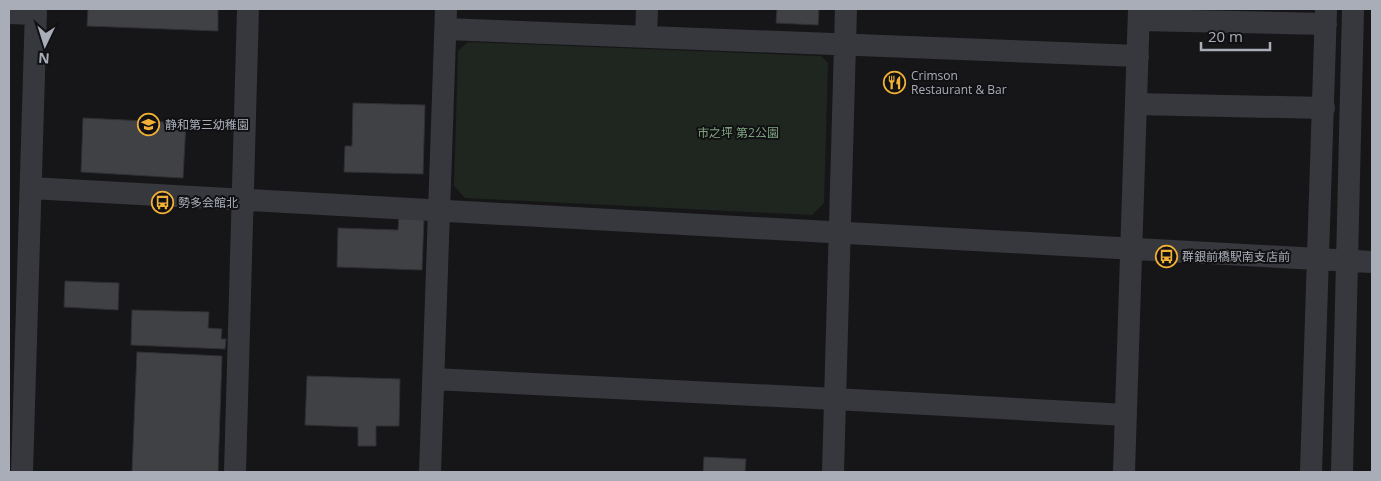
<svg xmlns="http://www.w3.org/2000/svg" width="1381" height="481" viewBox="0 0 1381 481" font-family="'Open Sans','Noto Sans JP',sans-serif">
<rect width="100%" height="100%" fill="#161618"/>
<path fill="#1e261f" d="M468 42 821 56 828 63 824 203 812 215 465 198 454 186 458 51Z"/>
<path fill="#404145" stroke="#303034" d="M88 9H218V31L87 26Z
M777 9H819L818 25 776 23Z
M353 103 425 105 423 174 344 172 345 146H352Z
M83 118 186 123 183 178 81 172Z
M399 216 424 217 422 270 337 267 338 228 398 230Z
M65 281 119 283 118 310 64 307Z
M132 310 209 312 208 328 222 329 221 339H226L225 349 131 345Z
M137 352 222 356 218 472H132Z
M307 376 400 379 399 426H376V446H358V427L305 425Z
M704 457 746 459 745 472H703Z"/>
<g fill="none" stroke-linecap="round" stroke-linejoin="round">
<path stroke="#37383d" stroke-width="22" d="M9 13 36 14
M1139 20 1326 24
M446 29 1138 56
M646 36 647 9
M1136 104 1324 108
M31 188 1372 262
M434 379 835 399 1126 415
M22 472 36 9
M235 472 248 9
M430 472 446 9
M833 472 846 9
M1124 472 1139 9
M1311 472 1326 9
M1342 472 1353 9"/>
</g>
<defs>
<symbol id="restaurant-ring" viewBox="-11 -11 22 22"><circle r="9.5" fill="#111113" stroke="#f2b134" stroke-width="1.5"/><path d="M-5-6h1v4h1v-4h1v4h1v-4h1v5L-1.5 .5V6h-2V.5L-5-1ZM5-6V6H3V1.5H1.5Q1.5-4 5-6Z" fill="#f2b134"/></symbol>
<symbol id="school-ring" viewBox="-11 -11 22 22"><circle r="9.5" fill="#111113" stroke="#f2b134" stroke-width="1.5"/><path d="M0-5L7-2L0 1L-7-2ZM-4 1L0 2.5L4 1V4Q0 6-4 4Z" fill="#f2b134"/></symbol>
<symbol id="bus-ring" viewBox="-11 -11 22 22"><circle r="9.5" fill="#111113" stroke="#f2b134" stroke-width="1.5"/><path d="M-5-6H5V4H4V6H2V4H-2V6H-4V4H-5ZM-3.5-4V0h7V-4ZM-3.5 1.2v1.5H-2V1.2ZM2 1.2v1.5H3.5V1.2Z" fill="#f2b134"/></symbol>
</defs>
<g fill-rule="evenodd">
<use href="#restaurant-ring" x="882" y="70" width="25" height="25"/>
<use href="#school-ring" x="136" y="112" width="25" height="25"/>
<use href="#bus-ring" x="150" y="190" width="25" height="25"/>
<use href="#bus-ring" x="1154" y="244" width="25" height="25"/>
</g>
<g text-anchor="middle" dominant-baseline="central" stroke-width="4" stroke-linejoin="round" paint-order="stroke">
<g font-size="12" fill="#a8adb8" stroke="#111113" text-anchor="start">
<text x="911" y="75">Crimson<tspan x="911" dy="14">Restaurant &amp; Bar</tspan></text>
<text x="165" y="124">静和第三幼稚園</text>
<text x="178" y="202">勢多会館北</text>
<text x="1182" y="256">群銀前橋駅南支店前</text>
</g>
<g font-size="12" fill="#7fa381" stroke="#111113">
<text x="738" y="132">市之坪 第2公園</text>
</g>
</g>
<rect width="1381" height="481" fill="none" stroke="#a8adb8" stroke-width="20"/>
<g transform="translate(45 45) rotate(184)" stroke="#111113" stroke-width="4" paint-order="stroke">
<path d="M0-4L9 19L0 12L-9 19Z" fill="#a8adb8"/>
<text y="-8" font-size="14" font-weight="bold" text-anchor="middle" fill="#a8adb8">N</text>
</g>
<path d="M1201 42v8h69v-8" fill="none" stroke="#a8adb8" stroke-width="2.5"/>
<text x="1208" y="42" font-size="15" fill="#a8adb8" stroke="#111113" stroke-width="4" paint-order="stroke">20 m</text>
</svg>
